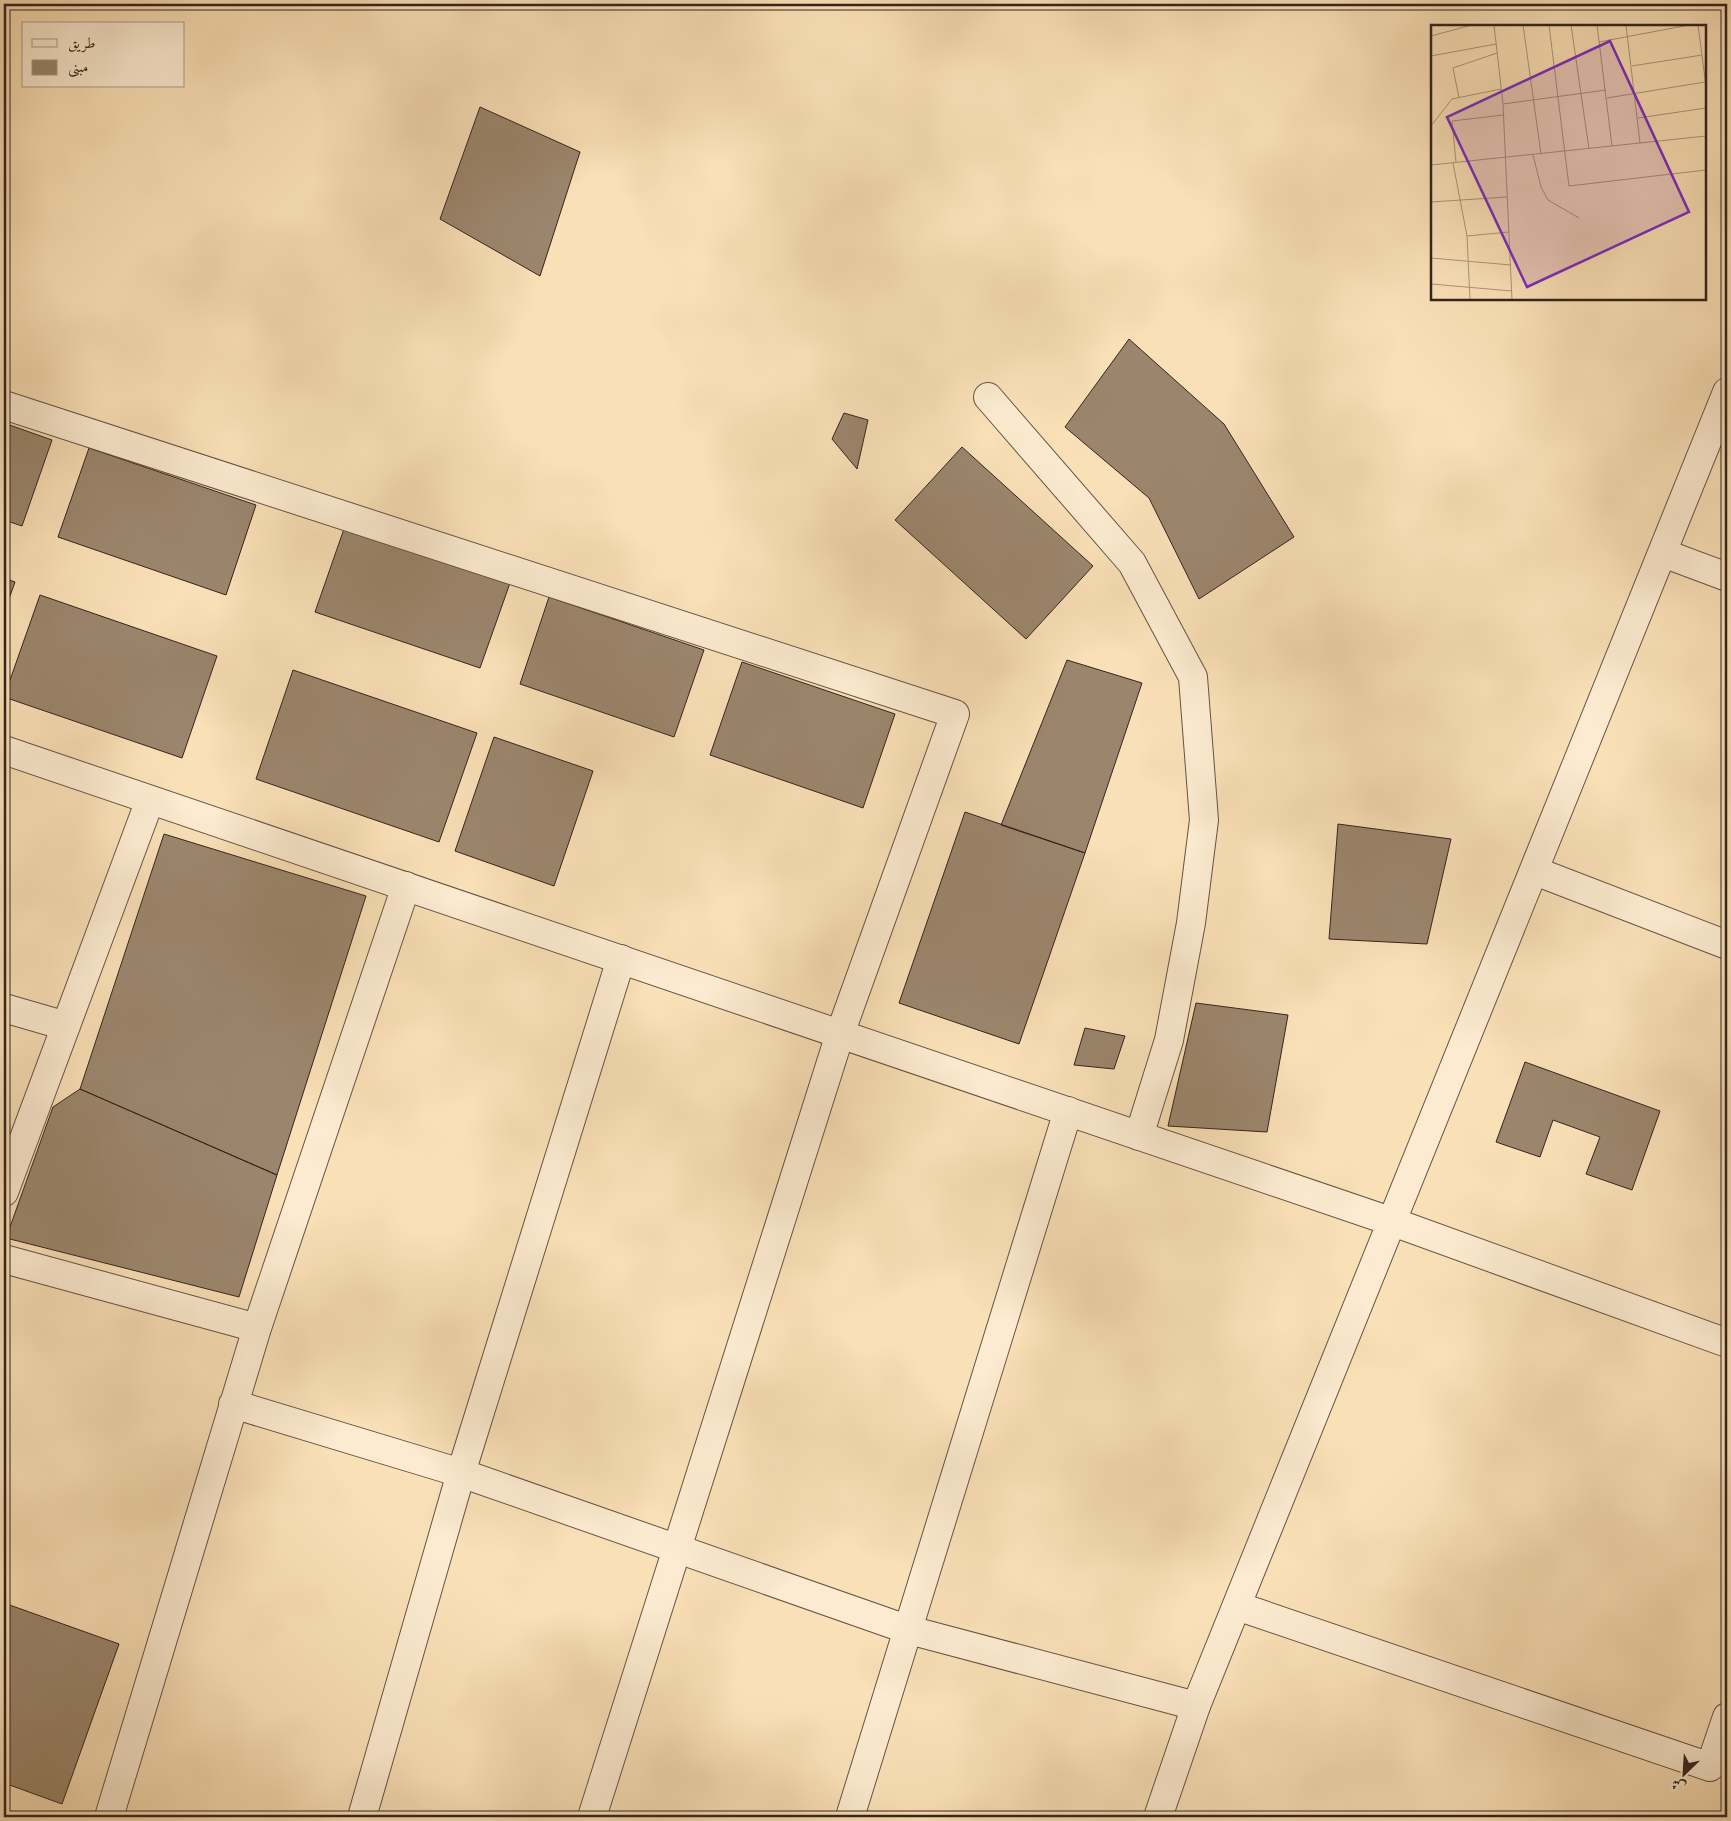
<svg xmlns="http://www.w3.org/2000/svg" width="1731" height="1821" viewBox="0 0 1731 1821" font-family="Vollkorn,Amiri,serif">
<rect width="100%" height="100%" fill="#fae0b7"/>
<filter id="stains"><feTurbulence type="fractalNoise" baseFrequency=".004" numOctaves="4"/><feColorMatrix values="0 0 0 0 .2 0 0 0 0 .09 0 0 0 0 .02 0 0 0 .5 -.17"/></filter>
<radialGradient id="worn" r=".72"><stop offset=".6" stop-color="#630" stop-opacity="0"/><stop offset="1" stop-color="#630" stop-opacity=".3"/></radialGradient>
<path fill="#9b866d" stroke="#34241d" d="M480 107 580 152 540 276 440 219Z
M1129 339 1224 424 1294 537 1199 599 1149 498 1065 427Z
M844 413 868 420 857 469 832 439Z
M4 423 52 440 22 526 4 520Z
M962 447 1093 566 1026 639 895 520Z
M89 448 256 505 226 595 58 537Z
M345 526 510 583 480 668 315 612Z
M4 578 15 582 4 613Z
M40 595 217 656 182 758 4 697Z
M549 597 704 650 674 737 520 684Z
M1067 660 1142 683 1085 853 1001 825Z
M742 662 895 714 863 808 710 755Z
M293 670 477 733 439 842 256 779Z
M494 737 593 771 554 886 455 851Z
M965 812 1085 853 1019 1044 899 1003Z
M1338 824 1451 839 1427 944 1329 939Z
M164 834 366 896 277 1175 80 1089Z
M1196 1003 1288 1015 1267 1132 1168 1126Z
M1085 1028 1125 1036 1114 1069 1074 1065Z
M1525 1062 1660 1111 1632 1190 1586 1174 1600 1137 1553 1120 1540 1157 1496 1142Z
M80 1089 277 1175 239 1297 6 1238 53 1107Z
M4 1603 119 1644 62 1804 4 1783Z"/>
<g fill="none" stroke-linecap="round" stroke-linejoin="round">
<defs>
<path id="minor" d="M988 397 1132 563 1193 677 1204 820 1191 923 1169 1040 1139 1136
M4 405 955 714 840 1034 592 1817
M1663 553 1727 577
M1535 871 1727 945
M4 1008 66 1026
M4 1192 150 800
M4 1259 257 1328
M233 1404 461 1473 909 1630 1196 1706
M1237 1606 1710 1767 1727 1717
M109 1817 257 1328 406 886
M362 1817 461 1473 621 959
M850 1817 1068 1111"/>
<path id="tertiary" d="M4 750 1393 1222 1727 1343
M1158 1817 1196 1706 1727 392"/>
</defs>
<use href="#minor" stroke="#665344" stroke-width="30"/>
<use href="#tertiary" stroke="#665344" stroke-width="30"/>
<use href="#minor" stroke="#fcebd0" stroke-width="28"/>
<use href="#tertiary" stroke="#fcebd0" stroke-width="28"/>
</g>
<g transform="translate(1431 25)">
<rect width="275" height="275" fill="#fae0b7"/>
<path fill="none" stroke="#ab9579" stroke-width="1" d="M63 0 72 79 81 275M92 0 110 129M118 0 138 161 275 145M140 0 158 124M166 0 181 121M195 0 209 118M267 0 275 61M0 11 41 0M168 17 258 0M0 31 65 19M201 41 271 30M28 73 22 43 66 28M176 73 274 57M72 79 175 65M207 93 275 83M0 101 21 74 70 64M102 130 110 162 117 175 148 193M25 137 21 96 72 90M22 138 36 211 39 275M0 140 275 111M0 177 76 172M36 211 78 207M0 233 80 240M0 259 81 266"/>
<path fill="#7b2cbf" fill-opacity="0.15" stroke="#7b2cbf" stroke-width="2.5" d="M179 16 258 187 96 262 16 92Z"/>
<rect width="275" height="275" fill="none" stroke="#34241d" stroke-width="2.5"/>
</g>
<rect width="1731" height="1821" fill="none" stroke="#fae0b7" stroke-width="20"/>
<rect x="5" y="5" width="1721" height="1811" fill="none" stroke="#34241d" stroke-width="2.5"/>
<rect x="10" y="10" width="1711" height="1801" fill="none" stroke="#34241d"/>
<rect x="22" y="22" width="162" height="65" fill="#fcebd0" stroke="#ac9b88"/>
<rect x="32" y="39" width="25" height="8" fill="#fcebd0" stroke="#ac9b88"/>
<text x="68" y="48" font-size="15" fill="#34241d">طريق</text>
<rect x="32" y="60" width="25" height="15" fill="#9b866d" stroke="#ac9b88"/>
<text x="68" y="72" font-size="15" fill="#34241d">مبنى</text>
<g transform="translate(1684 1774) rotate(205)" stroke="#fcebd0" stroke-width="4" paint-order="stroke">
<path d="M0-4L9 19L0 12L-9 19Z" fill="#34241d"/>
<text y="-8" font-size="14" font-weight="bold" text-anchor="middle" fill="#34241d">ش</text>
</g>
<rect width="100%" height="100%" filter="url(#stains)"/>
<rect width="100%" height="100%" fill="url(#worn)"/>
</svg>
